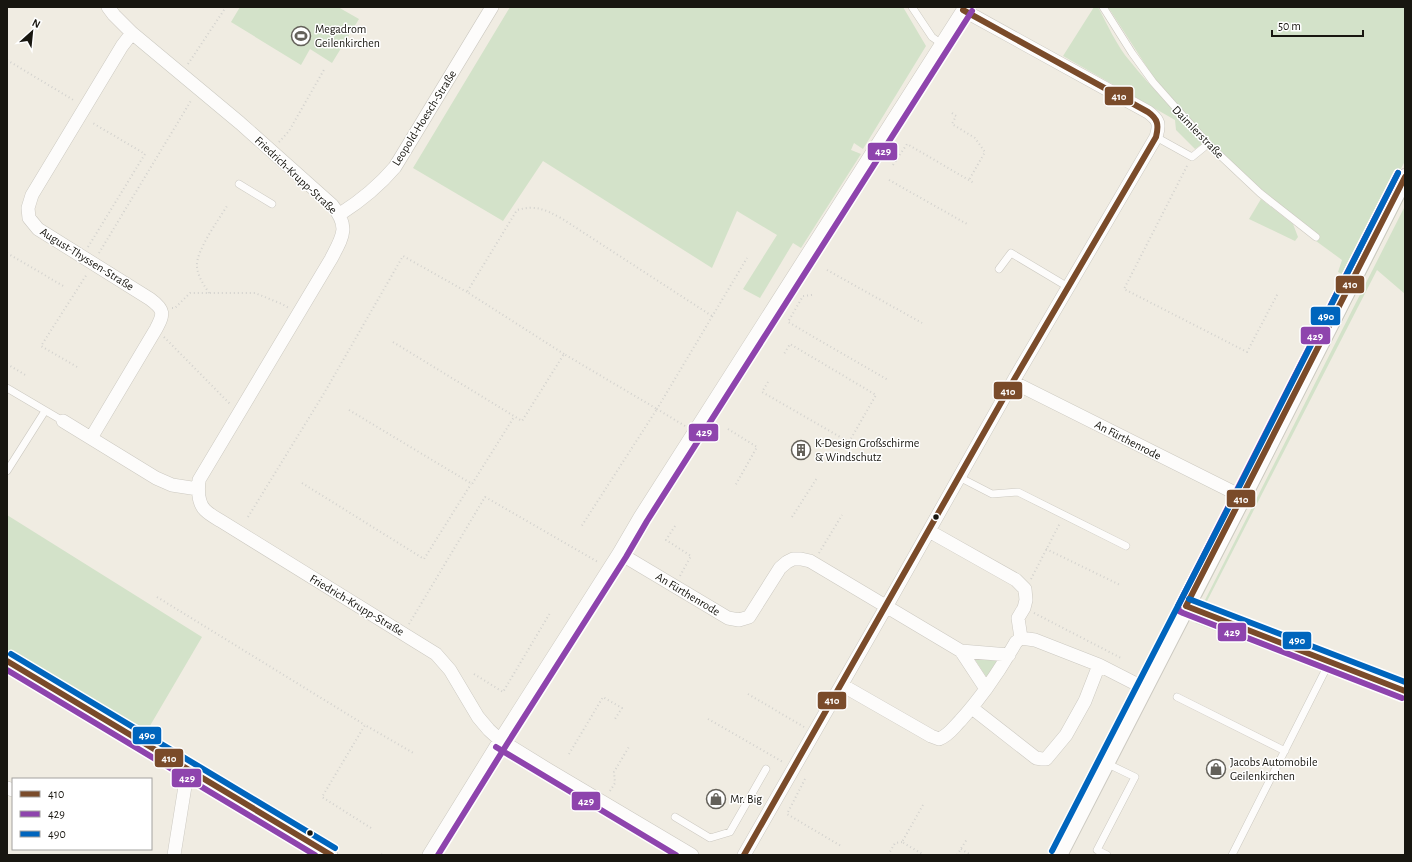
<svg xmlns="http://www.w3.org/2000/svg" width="1412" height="862" viewBox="0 0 1412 862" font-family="'Alegreya Sans',sans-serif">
<rect width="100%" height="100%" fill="#f0ece2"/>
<path fill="#d3e2c9" d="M240 7H338L359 19 332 63 310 49 301 65 231 22Z
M510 7H903L926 46 863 149 854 143 851 150 861 154 801 248 793 243 760 298 743 289 777 235 737 211 712 268 543 161 503 221 413 168Z
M1094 7H1098C1107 24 1117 46 1129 60 1152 89 1180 114 1202 144L1195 149 1176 130 1175 120 1063 56Z
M1108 7H1405V161L1346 276 1338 272 1342 260 1316 241 1319 236 1259 189 1222 154 1154 78Z
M1405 189V197L1202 597 1201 591Z
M1261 199 1293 224 1298 237 1295 241 1249 219Z
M1405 206V294L1377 270 1205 605 1204 602Z
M7 515 202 637 144 736 7 654Z
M1205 619 1405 696V702L1195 623 1197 620Z
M974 658 998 660 987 678Z"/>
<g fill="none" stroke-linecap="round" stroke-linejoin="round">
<defs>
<path id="service" d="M912 7 932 37 942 44
M1103 7 1132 53 1153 82 1208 144 1260 193 1316 237
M1156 137 1192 157 1208 144
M239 184 272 204
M999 269 1011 253 1068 287
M7 388 63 421
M7 471 45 411
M959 477 992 494 1018 492 1126 546
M1177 697 1285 751
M1106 763 1135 777 1097 850 1107 855
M675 817 710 838 730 832 766 769
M1232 855 1330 661"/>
<path id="minor" d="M108 7 114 15 132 33 240 123 332 205C350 227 343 236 331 259L199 480C198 489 198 503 205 510 210 515 216 518 221 521L436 654 450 670 478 717 489 730 500 740 547 769 692 855
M340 214C362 200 378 187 395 167L492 7
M1013 382 1243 497
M63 421 156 478 172 485 198 489
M91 438 156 329C164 314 165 310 150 299L38 229 29 218 28 208 32 195 122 46 132 33
M619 553 728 618 739 620 749 617 780 568 787 562 793 559H801L810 561 961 651 1009 655
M1186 606 1405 691
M1021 638 1035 640 1099 665 1144 688
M961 651 986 689
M7 661 331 855
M842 685 931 736 939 739C949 735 953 728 960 721 982 697 1000 670 1016 642L1021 638 1018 618 1024 608 1026 600 1025 589 1016 580 929 531
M972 708 1036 758 1042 759H1046L1066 735 1085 701 1099 665
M7 788 13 790
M174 855 186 780 191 771
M429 855 500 740 619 553 640 517 965 7
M744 855 886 607 1015 378 1156 137C1160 124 1159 120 1148 112L963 10"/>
<path id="tertiary" d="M1059 855 1243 497 1405 177"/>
</defs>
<use href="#service" stroke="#ccc9c1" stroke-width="8"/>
<use href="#minor" stroke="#ccc9c1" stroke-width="14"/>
<use href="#tertiary" stroke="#ccc9c1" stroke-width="18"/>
<path stroke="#d3d2ce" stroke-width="2" stroke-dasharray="1 3" stroke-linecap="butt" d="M381 8V7
M7 60 75 101
M188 64 226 7
M952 113 956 116 952 124 975 138 985 152 969 180
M279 142 289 131 325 68
M893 165 907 144 974 183
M1187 166 1124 289 1247 352 1278 293
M889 180 967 224
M88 247 145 154 91 122
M7 253 65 287
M99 253 192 99
M827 270 922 323
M209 293C204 285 198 277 197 267 195 252 219 219 227 206
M812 295 803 296 788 322 888 380
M172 308H175L190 293H255L282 304 289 308
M164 337 230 404
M393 342 522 421 564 354 657 409 581 527
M564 354 467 292 517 210C536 205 544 209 561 218L712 316
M7 364 27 376
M77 367 41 346 87 274
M768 382 762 392 849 442 876 395 790 344 784 354
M349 410 472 484 514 417
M685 426 657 409 747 258
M728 429 757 447 735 486
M302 483 424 559 471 484
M248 517 323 395 403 256 467 292
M792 517 817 478
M675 526 666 540 691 556 680 576
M1046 549 1120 585
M819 553 842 515
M1031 579 1060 523
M157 597 365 725
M1034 613 1121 658
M409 624 485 497 598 562
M474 674 503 692 550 613
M748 694 804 727
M708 719 783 762
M569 754 603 697 622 708 615 719
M805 779 787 814 841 846
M610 791 615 783 614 772 630 745
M923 805 902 842 924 855
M371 828 322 797 365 725 415 754
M961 849 971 855
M381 854 382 855
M888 855 895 843 902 842
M957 855 967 839"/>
<use href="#service" stroke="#fdfcfb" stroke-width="7"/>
<use href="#minor" stroke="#fdfcfb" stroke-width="13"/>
<use href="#tertiary" stroke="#fdfcfb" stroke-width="16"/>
<defs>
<path id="bus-1" d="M1186 606 1405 177
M1186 606 1405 691
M7 661 331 855
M744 855 1015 378 1156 137C1159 125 1158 119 1148 112L963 10"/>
<path id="bus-2" d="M1398 173 1178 606 1179 611 1183 613 1402 698
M7 670 315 855
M496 747 676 855
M438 855 507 744 626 557 647 521 972 11"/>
<path id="bus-3" d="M1189 599 1405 682
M11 654 335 848
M1052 851 1236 493 1398 173"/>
</defs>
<use href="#bus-1" stroke="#fff" stroke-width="9"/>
<use href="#bus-2" stroke="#fff" stroke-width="9"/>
<use href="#bus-3" stroke="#fff" stroke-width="9"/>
<use href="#bus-1" stroke="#7a4b2a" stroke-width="6"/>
<use href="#bus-2" stroke="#8e44ad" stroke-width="6"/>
<use href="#bus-3" stroke="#0065bd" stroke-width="6"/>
</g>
<defs>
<symbol id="stadium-ring" viewBox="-11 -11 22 22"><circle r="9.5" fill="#fff" stroke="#64615a" stroke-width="1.5"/><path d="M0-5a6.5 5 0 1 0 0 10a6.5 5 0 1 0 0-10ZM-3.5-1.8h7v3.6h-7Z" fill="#64615a"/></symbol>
<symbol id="building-ring" viewBox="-11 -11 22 22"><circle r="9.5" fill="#fff" stroke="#64615a" stroke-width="1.5"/><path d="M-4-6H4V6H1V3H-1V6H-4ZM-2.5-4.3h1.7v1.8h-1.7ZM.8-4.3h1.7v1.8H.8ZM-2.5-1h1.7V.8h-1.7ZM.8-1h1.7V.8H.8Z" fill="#64615a"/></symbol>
<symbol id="shop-ring" viewBox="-11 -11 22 22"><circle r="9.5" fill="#fff" stroke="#64615a" stroke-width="1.5"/><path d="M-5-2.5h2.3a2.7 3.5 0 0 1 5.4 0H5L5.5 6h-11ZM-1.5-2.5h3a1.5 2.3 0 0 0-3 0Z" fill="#64615a"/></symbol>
</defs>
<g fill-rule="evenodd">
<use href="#stadium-ring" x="290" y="25" width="22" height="22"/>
<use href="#building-ring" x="790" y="439" width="22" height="22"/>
<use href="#shop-ring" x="1205" y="758" width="22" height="22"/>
<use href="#shop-ring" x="705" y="788" width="22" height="22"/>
</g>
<g fill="#181610" stroke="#fff" stroke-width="1.5">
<circle cx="936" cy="517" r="3.5"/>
<circle cx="310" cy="833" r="3.5"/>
</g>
<g text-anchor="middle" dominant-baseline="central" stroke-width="3" stroke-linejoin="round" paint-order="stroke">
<g font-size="12" fill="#181610" stroke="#fff" text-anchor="start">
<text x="315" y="29">Megadrom<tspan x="315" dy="14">Geilenkirchen</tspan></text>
<text x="815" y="443">K-Design Großschirme<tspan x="815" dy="14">&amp; Windschutz</tspan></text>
<text x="1230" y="762">Jacobs Automobile<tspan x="1230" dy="14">Geilenkirchen</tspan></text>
<text x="730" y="799">Mr. Big</text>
</g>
<g font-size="12" fill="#181610" stroke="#fff">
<text transform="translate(424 118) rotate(-58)">Leopold-Hoesch-Straße</text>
<text transform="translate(1198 132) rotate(46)">Daimlerstraße</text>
<text transform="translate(296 175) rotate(43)">Friedrich-Krupp-Straße</text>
<text transform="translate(87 259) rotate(32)">August-Thyssen-Straße</text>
<text transform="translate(1128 440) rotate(27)">An Fürthenrode</text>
<text transform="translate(688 594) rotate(31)">An Fürthenrode</text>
<text transform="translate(357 605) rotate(31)">Friedrich-Krupp-Straße</text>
</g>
</g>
<g stroke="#fff" stroke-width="1.5">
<rect x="1104" y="86" width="30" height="20" rx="4" fill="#7a4b2a"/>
<rect x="867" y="142" width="31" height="19" rx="4" fill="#8e44ad"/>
<rect x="1335" y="275" width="30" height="19" rx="4" fill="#7a4b2a"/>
<rect x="1310" y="306" width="31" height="20" rx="4" fill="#0065bd"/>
<rect x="1300" y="326" width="31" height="19" rx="4" fill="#8e44ad"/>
<rect x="993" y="381" width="30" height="19" rx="4" fill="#7a4b2a"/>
<rect x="688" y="423" width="31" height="19" rx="4" fill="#8e44ad"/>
<rect x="1226" y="489" width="30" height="19" rx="4" fill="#7a4b2a"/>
<rect x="1217" y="622" width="30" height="20" rx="4" fill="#8e44ad"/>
<rect x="1282" y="631" width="30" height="19" rx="4" fill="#0065bd"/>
<rect x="817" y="691" width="30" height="19" rx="4" fill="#7a4b2a"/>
<rect x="132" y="726" width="30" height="19" rx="4" fill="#0065bd"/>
<rect x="154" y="748" width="30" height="20" rx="4" fill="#7a4b2a"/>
<rect x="171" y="768" width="31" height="20" rx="4" fill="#8e44ad"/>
<rect x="571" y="791" width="30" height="20" rx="4" fill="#8e44ad"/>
</g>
<g font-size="11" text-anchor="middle" font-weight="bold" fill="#fff">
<text x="1119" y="100">410</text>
<text x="883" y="155">429</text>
<text x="1350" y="288">410</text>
<text x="1326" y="320">490</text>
<text x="1315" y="340">429</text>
<text x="1008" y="395">410</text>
<text x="704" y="436">429</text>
<text x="1241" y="503">410</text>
<text x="1232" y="636">429</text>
<text x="1297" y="644">490</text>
<text x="832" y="704">410</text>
<text x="147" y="739">490</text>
<text x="169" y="762">410</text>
<text x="187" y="782">429</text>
<text x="586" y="805">429</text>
</g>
<rect width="1412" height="862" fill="none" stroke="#181610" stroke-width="16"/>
<rect x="12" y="778" width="140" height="72" fill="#ffffff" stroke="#a3a29f"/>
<rect x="20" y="791" width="20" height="6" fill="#7a4b2a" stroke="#a3a29f"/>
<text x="48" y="798" font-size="12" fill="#181610">410</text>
<rect x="20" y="811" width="20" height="6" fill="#8e44ad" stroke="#a3a29f"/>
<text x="48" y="818" font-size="12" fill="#181610">429</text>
<rect x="20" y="831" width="20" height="6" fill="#0065bd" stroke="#a3a29f"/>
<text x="48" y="838" font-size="12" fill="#181610">490</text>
<g transform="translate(32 32) rotate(27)" stroke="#ffffff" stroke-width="3" paint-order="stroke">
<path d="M0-3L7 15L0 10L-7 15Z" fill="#181610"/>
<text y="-6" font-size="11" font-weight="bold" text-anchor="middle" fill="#181610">N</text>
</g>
<path d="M1272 30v6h91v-6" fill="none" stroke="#181610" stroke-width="2"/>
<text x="1278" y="30" font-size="12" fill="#181610" stroke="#ffffff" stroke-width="3" paint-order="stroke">50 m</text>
</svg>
